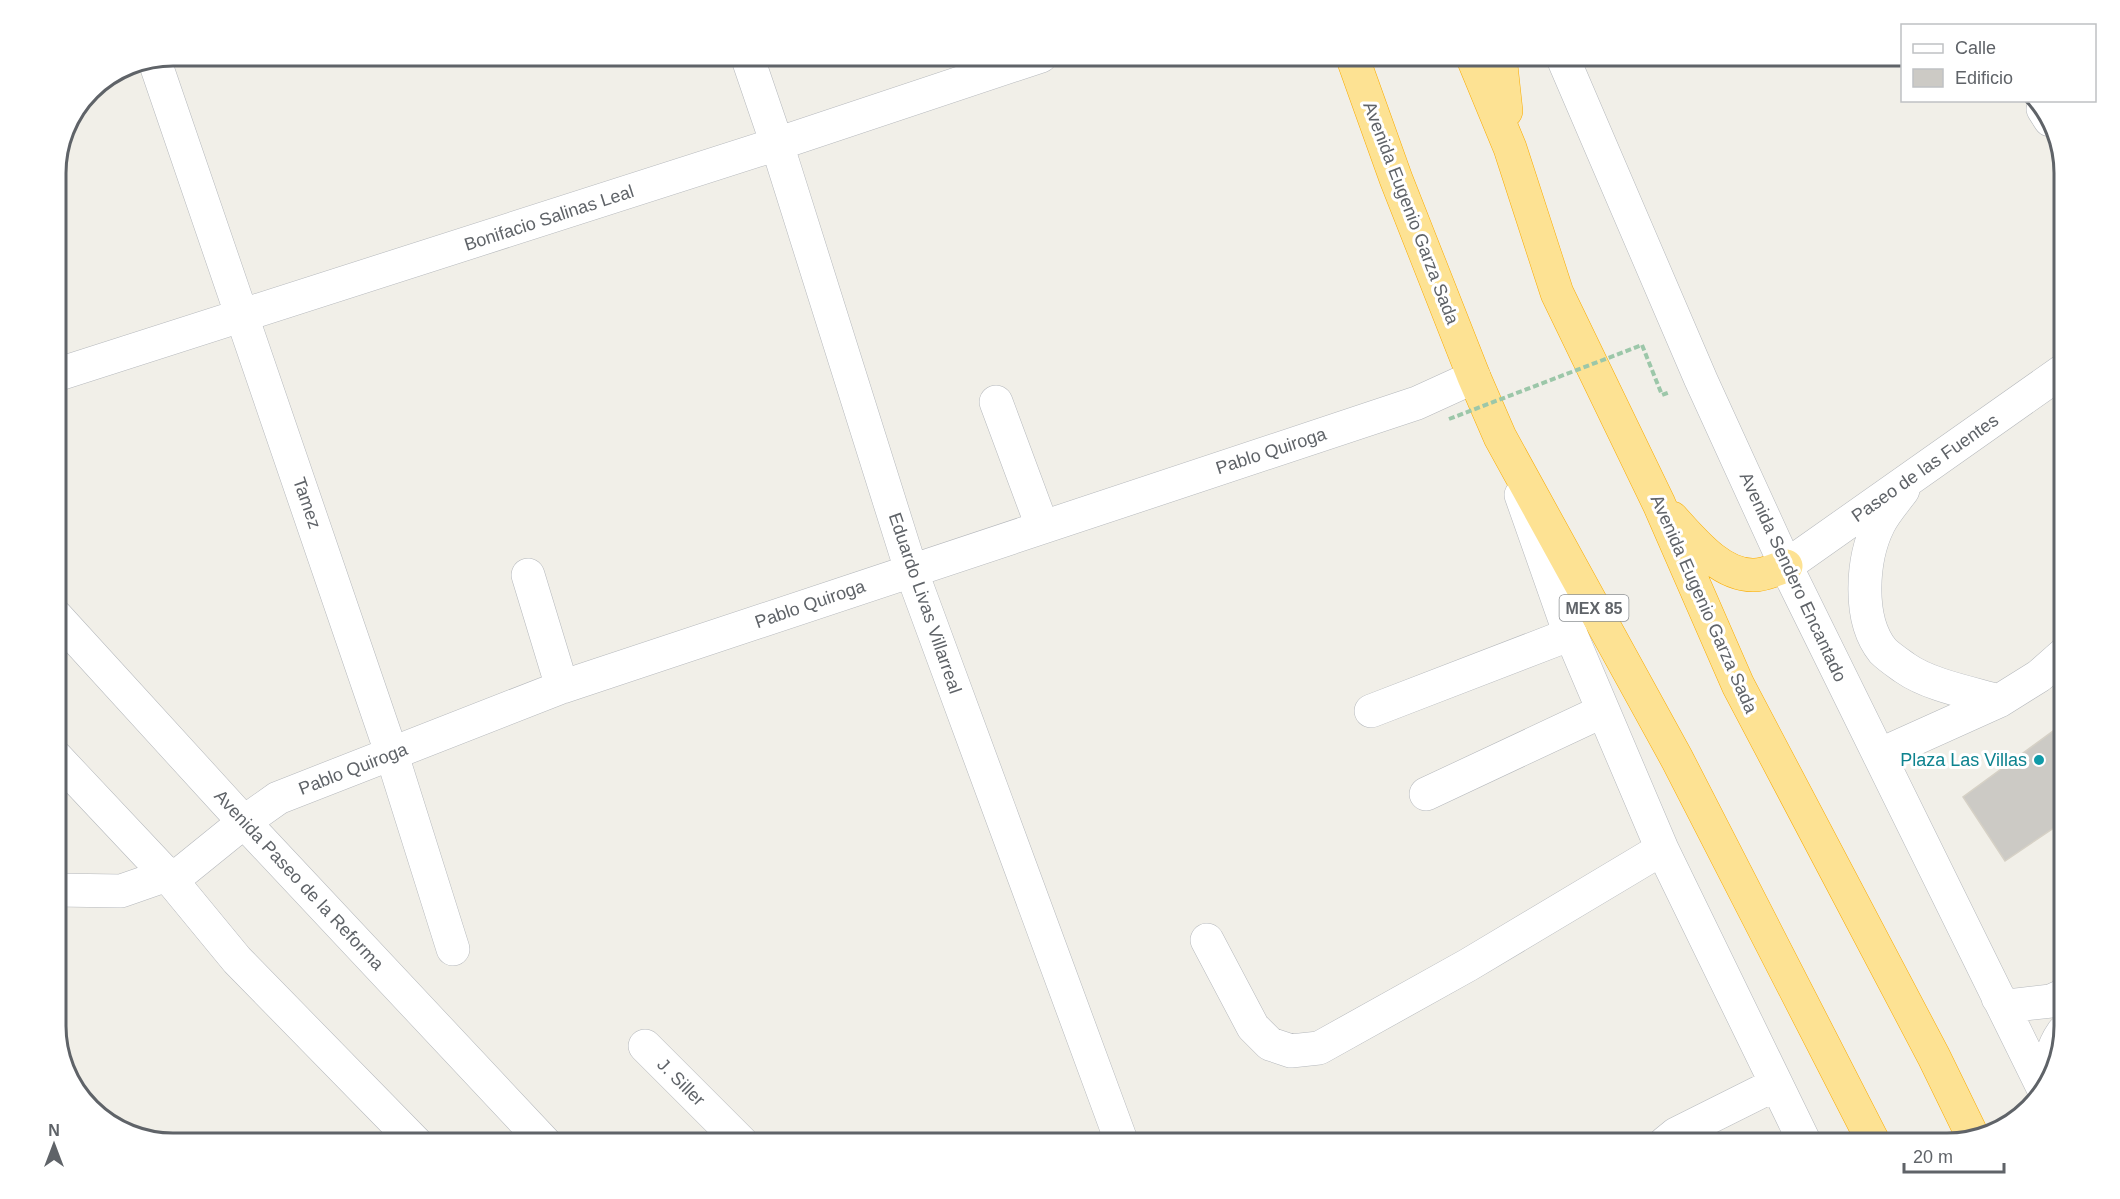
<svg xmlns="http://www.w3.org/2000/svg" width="2120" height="1199" viewBox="0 0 2120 1199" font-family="Helvetica,sans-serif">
<rect width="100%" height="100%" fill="#f1efe8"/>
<path fill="#cccac5" stroke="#d6d1c6" stroke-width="1.5" d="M2064 723V821L2005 861 1963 797Z"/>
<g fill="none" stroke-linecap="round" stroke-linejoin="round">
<defs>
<path id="minor" d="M747 56 777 144 911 570 1122 1143
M1562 56 1701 380 1786 566 2044 1090
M154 59 392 755 453 949
M2043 109 2050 120
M56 375 777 144 1041 56
M996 402 1042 526
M1903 490C1895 501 1885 512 1879 524 1862 558 1857 619 1883 651 1889 657 1898 663 1905 668 1929 685 1971 693 1999 701
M1521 495 1566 623 1662 849 1805 1143
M1786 566 2064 370
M528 575 562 687
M56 616 244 822 545 1143
M1371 711 1571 634
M1879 755 1999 701 2039 676 2064 654
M56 757 167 875 237 960 416 1143
M1426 794 1603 711
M56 890 121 891 167 875 181 873 244 822 278 798 562 687 1417 403 1474 377
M1207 940 1253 1027 1270 1044 1291 1051 1319 1048 1468 965 1662 849
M1998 998 2008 1006 2051 1001 2064 995
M645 1046 742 1143
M2049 1085C2049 1064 2051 1049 2063 1032
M1665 1143 1676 1134 1776 1084"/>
<path id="highway" d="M1352 56 1396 179 1474 377 1500 437 1677 759 1874 1143
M1472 56 1510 148 1557 293 1659 504 1738 685 1934 1057 1973 1137
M1500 56 1506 111
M1672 518C1693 541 1721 576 1754 575 1765 575 1776 569 1786 566"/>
</defs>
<use href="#minor" stroke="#b5b8bc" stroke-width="34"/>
<use href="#highway" stroke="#f9ab00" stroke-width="34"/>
<path stroke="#9cc7a9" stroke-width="4" stroke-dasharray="6 3" stroke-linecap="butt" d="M1642 345 1662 395 1670 392"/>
<use href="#minor" stroke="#fff" stroke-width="33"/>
<use href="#highway" stroke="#fde293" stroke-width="33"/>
<path stroke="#9cc7a9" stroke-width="4" stroke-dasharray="6 3" stroke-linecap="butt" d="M1449 419 1642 345"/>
</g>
<circle fill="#0f9aa8" stroke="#fff" stroke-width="2" cx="2039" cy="760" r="6"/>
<g text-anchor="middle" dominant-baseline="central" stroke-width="6" stroke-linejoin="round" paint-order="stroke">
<rect fill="#fff" stroke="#8f9295" stroke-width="1.5" x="1559.5" y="595" width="69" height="26" rx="4.5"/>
<g font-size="16" font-weight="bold" fill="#5f6368">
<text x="1594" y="608">MEX 85</text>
</g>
<g font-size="18" fill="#5f6368" stroke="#fff">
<text transform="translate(1411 213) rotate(69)">Avenida Eugenio Garza Sada</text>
<text transform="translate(549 218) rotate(-18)">Bonifacio Salinas Leal</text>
<text transform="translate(1271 451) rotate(-18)">Pablo Quiroga</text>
<text transform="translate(1925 468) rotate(-35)">Paseo de las Fuentes</text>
<text transform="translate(307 503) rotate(71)">Tamez</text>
<text transform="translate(1793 577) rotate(65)">Avenida Sendero Encantado</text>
<text transform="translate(925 603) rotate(71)">Eduardo Livas Villarreal</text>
<text transform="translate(810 604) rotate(-19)">Pablo Quiroga</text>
<text transform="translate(1704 604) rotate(66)">Avenida Eugenio Garza Sada</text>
<text transform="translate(353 769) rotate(-21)">Pablo Quiroga</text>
<text transform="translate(299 880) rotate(47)">Avenida Paseo de la Reforma</text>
<text transform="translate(681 1082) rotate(45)">J. Siller</text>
</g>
<g font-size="18" fill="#0d838f" stroke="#fff" text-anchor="end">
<text x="2027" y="760">Plaza Las Villas</text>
</g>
</g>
<path d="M0 0H2120V1199H0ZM173 66H1947A107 107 0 0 1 2054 173V1026A107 107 0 0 1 1947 1133H173A107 107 0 0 1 66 1026V173A107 107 0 0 1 173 66Z" fill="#fff" fill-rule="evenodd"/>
<path fill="none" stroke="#5f6368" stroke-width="3" d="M173 66H1947A107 107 0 0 1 2054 173V1026A107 107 0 0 1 1947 1133H173A107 107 0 0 1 66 1026V173A107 107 0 0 1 173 66Z"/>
<rect x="1901" y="24" width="195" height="78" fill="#ffffff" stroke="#bfc1c3" stroke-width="1.5"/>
<rect x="1913" y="44" width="30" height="9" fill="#ffffff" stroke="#bfc1c3" stroke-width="1.5"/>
<text x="1955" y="54" font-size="18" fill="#5f6368">Calle</text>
<rect x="1913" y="69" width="30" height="18" fill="#cccac5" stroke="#bfc1c3" stroke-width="1.5"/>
<text x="1955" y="84" font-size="18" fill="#5f6368">Edificio</text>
<g transform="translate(54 1145)" stroke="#ffffff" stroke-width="4.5" paint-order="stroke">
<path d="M0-4.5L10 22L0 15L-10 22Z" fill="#5f6368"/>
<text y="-9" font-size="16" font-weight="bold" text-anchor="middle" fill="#5f6368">N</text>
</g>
<path d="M1904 1163v9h100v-9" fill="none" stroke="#5f6368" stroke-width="3"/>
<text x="1913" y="1163" font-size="18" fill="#5f6368" stroke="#ffffff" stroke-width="4.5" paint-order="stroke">20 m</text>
</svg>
